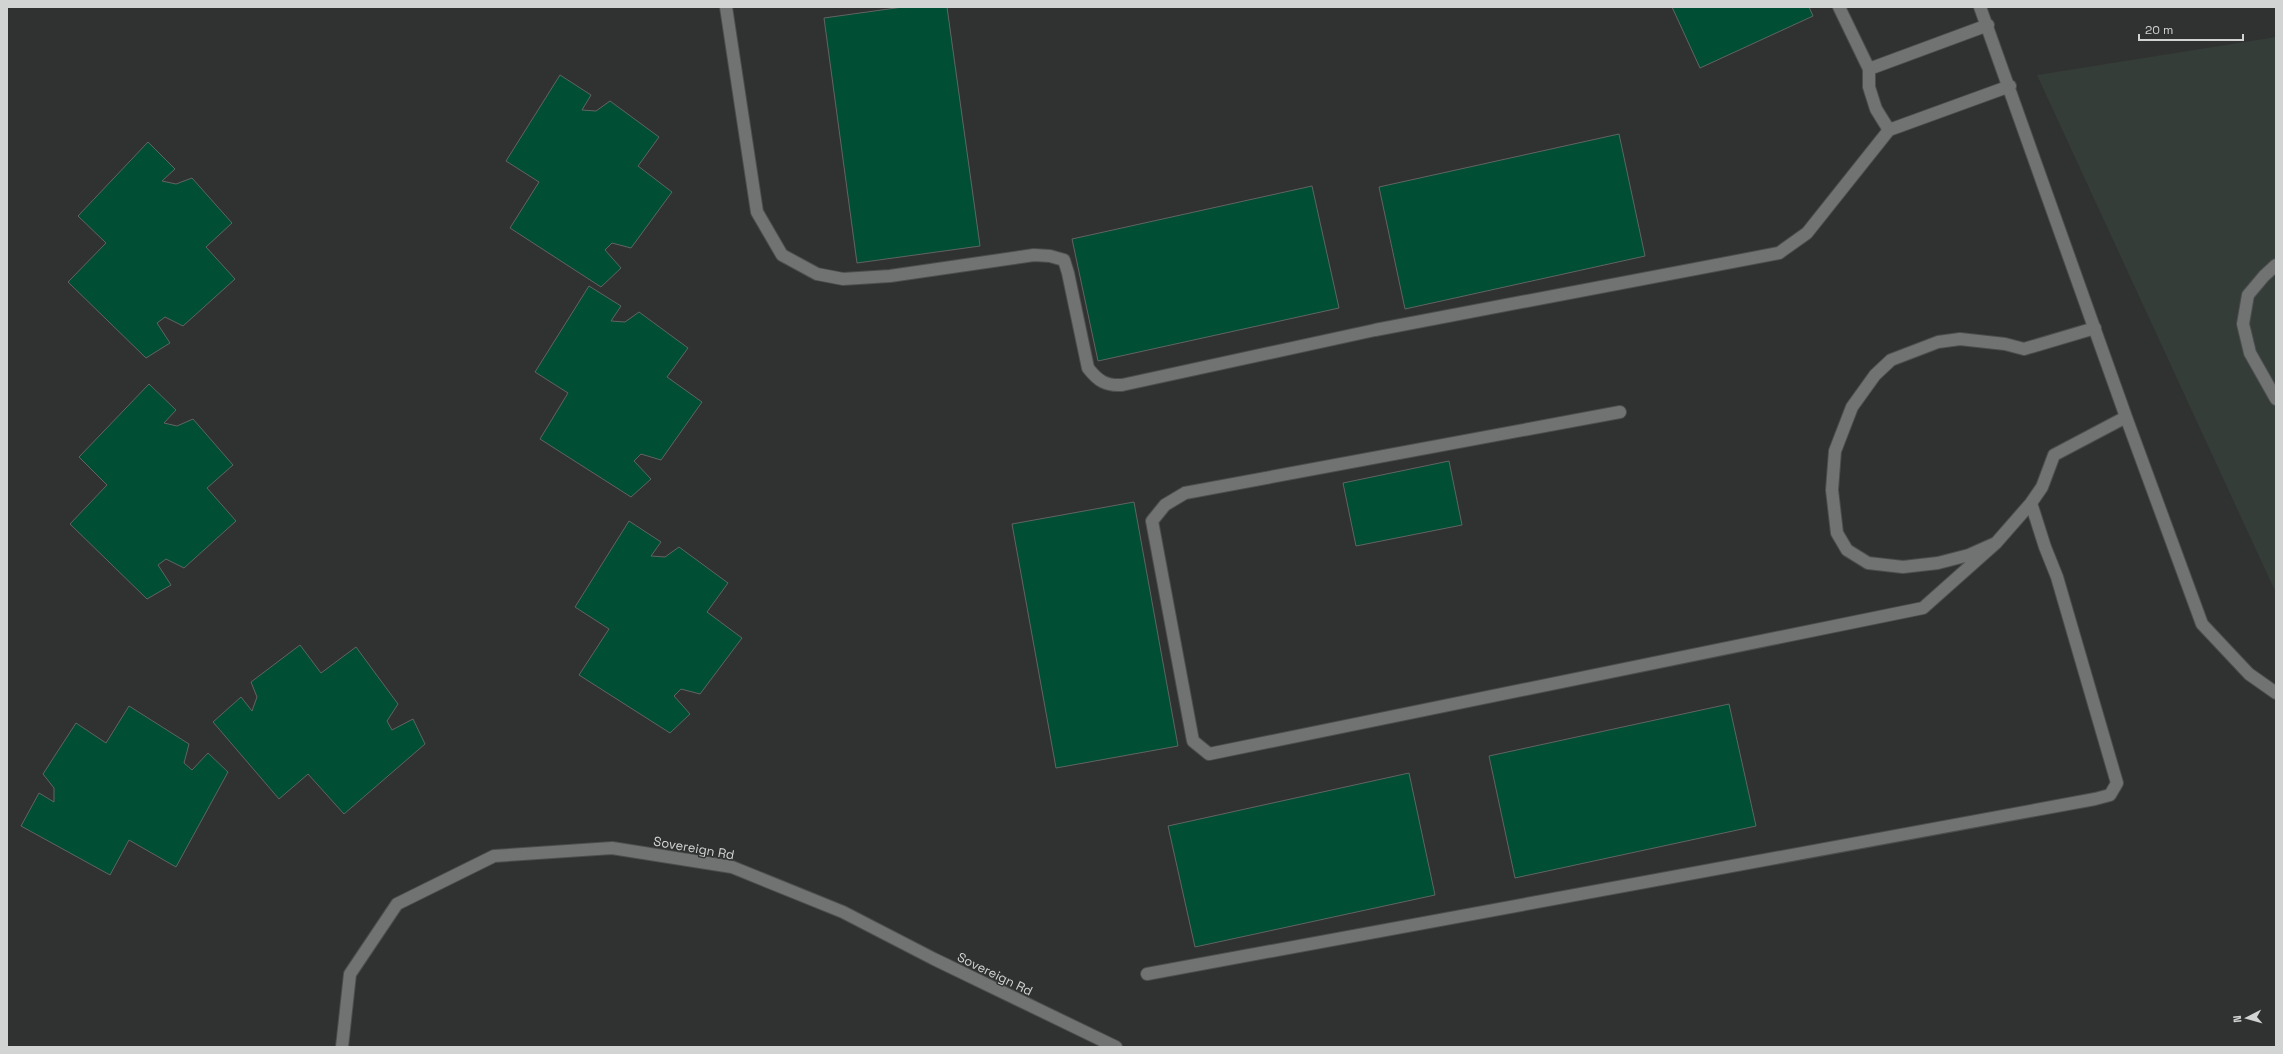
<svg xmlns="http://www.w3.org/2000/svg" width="2283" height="1054" viewBox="0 0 2283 1054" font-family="'Space Grotesk',sans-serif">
<rect width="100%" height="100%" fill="#303231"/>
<path fill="#343d38" d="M2276 37V593L2037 75Z"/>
<path fill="#004e33" stroke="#616462" d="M903 7H947L980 246 857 263 824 18Z
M1672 7H1809L1813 16 1700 68Z
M560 75 591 95 582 110 596 111 610 101 659 137 638 166 672 192 631 248 612 243 605 250 621 268 601 287 510 228 539 182 506 161Z
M1619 134 1645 256 1405 309 1379 187Z
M148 142 175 169 162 181 176 184 192 178 232 223 206 247 235 279 183 326 165 317 157 323 170 343 146 358 68 282 106 243 78 216Z
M1312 186 1339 308 1098 361 1072 239Z
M589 286 621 306 611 321 625 322 639 312 688 348 667 377 702 402 661 460 641 454 634 461 651 479 631 497 540 439 568 393 535 372Z
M149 384 176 410 164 423 177 426 193 419 233 465 207 488 236 521 184 568 166 559 158 565 171 585 147 599 70 524 107 485 79 457Z
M1449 461 1462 525 1356 546 1343 483Z
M1134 502 1178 746 1056 768 1012 524Z
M629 521 661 542 651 556 665 557 679 547 728 583 707 612 742 638 700 694 681 689 674 696 690 714 670 733 579 675 609 629 575 607Z
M300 645 321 673 356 647 398 704 387 721 392 730 413 719 425 744 344 814 308 774 279 799 213 722 241 697 252 711 257 697 251 682Z
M1729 704 1756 826 1515 878 1489 756Z
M129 706 189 744 184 763 192 770 208 753 228 772 176 867 129 840 110 875 21 826 39 793 54 802V788L43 774 76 723 106 743Z
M1409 773 1435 895 1195 947 1168 826Z"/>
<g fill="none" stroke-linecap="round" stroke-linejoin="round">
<defs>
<path id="lane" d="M2276 265 2264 276 2248 295 2243 324 2250 353 2276 399"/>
<path id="street" d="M726 7 757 212 782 255 817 274 843 279 890 276 1034 255 1050 256 1064 260 1068 273 1088 368C1098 381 1106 386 1122 385L1375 330 1779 253 1807 233 1889 130 1876 109 1869 87V69L1839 7
M1980 7 2126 417 2202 624 2249 674 2276 693
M1869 69 1988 25
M1889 130 2010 86
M2095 328 2024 349 2005 344 1960 339 1938 342 1891 360 1875 375 1852 407 1835 451 1832 490 1837 533 1847 550 1868 563 1903 567 1938 563 1969 555 1996 543 2031 503 2042 487 2054 455 2126 417
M1620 412 1185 493 1165 505 1152 521 1193 741 1209 754 1923 608 1996 543
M1147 974 2095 799 2110 795 2117 783 2057 577 2045 547 2031 503
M342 1047 350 974 397 904 494 856 612 848 732 867 843 912 934 959 1116 1047"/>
</defs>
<use href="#lane" stroke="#4c4e4d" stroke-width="14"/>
<use href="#street" stroke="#4c4e4d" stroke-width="14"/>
<use href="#lane" stroke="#707372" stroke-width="12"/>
<use href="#street" stroke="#707372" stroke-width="12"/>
</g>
<g text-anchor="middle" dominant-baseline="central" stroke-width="3" stroke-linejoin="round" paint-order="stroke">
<g font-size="13" fill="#d2d4d3" stroke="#303231">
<text transform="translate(694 848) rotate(10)">Sovereign Rd</text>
<text transform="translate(995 974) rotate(26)">Sovereign Rd</text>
</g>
</g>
<rect width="2283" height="1054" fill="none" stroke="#d2d4d3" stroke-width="16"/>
<g transform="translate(2247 1018) rotate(264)" stroke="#303231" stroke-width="3" paint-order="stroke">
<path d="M0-3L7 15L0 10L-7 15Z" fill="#d2d4d3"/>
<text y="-6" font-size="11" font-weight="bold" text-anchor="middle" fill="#d2d4d3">N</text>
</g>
<path d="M2139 34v6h104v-6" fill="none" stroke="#d2d4d3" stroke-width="2"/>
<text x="2145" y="34" font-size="12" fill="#d2d4d3" stroke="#303231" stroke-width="3" paint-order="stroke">20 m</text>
</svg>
